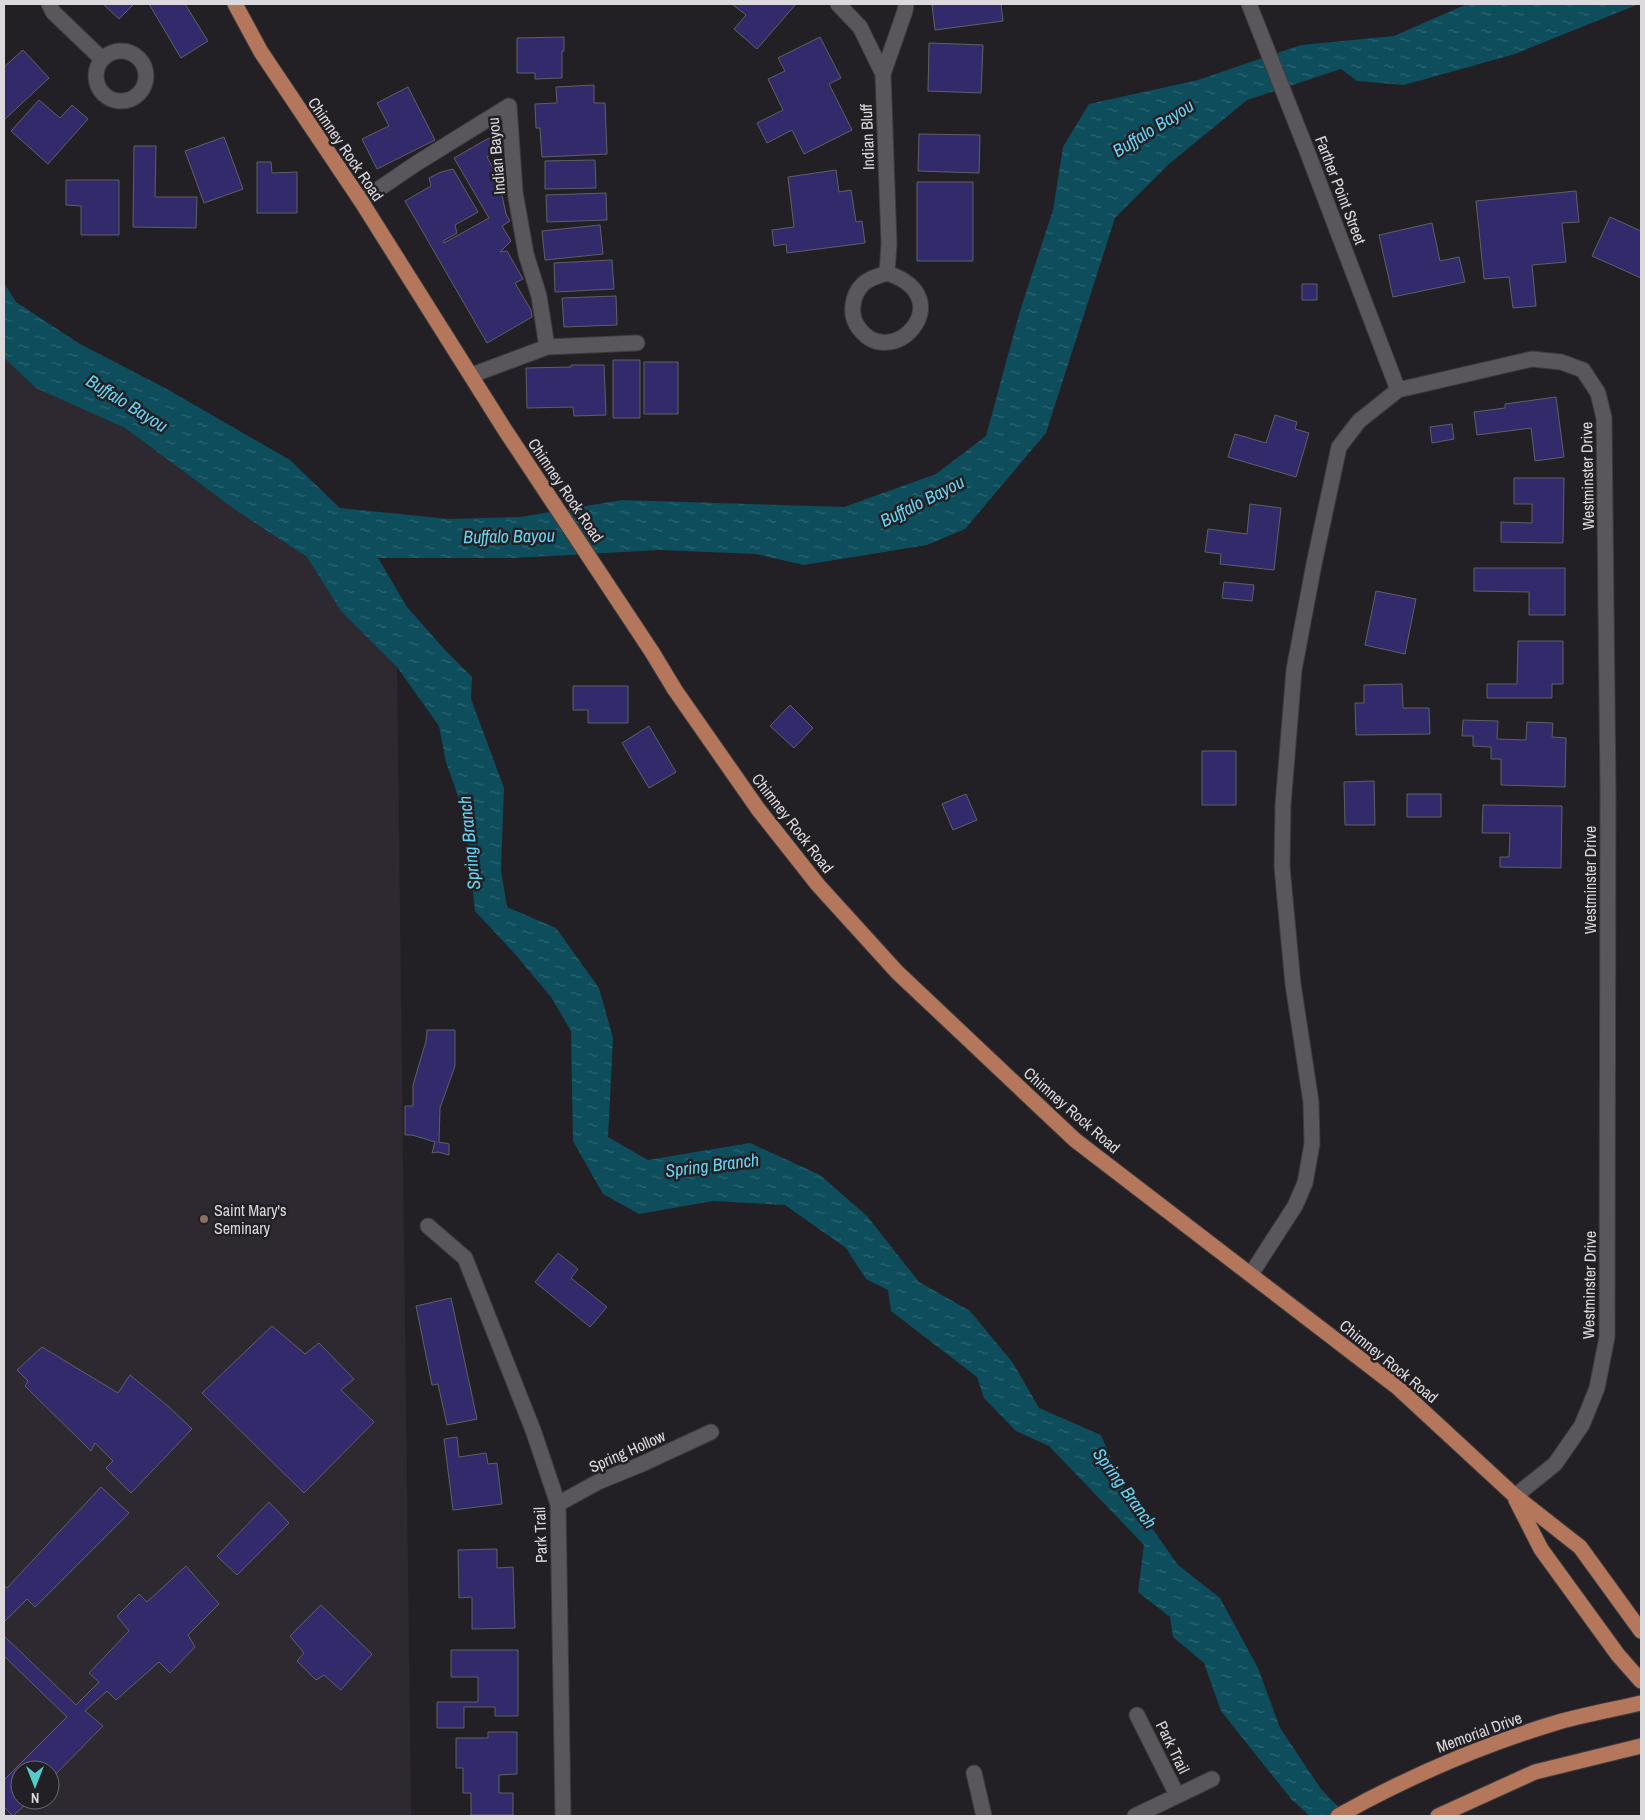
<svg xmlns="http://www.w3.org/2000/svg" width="1645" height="1820" viewBox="0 0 1645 1820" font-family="'Archivo Narrow',sans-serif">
<defs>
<pattern id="water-ripples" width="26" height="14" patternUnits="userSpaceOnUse" patternTransform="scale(1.25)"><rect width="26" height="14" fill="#0e4d5c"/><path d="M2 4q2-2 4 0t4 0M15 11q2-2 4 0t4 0" fill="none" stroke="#306673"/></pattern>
</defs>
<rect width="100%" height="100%" fill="#222024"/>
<path fill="#2e2931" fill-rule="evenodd" d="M4 358 36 388 125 428 237 511 307 557 341 611 397 667 411 1816H4ZM20 1770H50V1800H20Z"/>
<path fill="url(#water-ripples)" d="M1467 4H1639L1515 54 1404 85 1357 81 1341 69 1247 100 1169 164 1115 218 1046 433 965 529 927 545 804 565 756 554 659 550 513 558H378L407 607 446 651 472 677 471 699 504 788 501 871 507 907 556 928 599 988 613 1038 608 1137 648 1160 750 1143 820 1175 867 1216 919 1282 970 1311 1013 1363 1039 1408 1101 1435 1123 1487 1178 1565 1220 1598 1258 1668 1280 1728 1321 1789 1347 1816H1310L1292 1800 1221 1711 1204 1663 1173 1637 1170 1617 1138 1592 1144 1545 1049 1446 1016 1431 984 1398 977 1377 891 1311 888 1290 866 1279 846 1248 785 1205 713 1201 639 1214 603 1194 573 1141 571 1031 551 997 515 954 475 911 465 816 446 762 439 726 397 667 341 611 307 557 237 511 125 428 36 388 4 358V283L16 302 80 344 165 388 290 460 340 508 449 519 520 517 622 500 844 507 936 474 986 436 1020 311 1053 210 1063 147 1089 104 1198 80 1301 45 1394 36Z"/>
<path fill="#322a6a" stroke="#5f6064" d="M103 4H134L119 19Z
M149 4H185L208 41 181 58Z
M732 4H796L757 49 734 29 746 15Z
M938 4H1001L1003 21 935 30 932 5Z
M564 37V51H562V78L535 79V73H517V38Z
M820 37 841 78 829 84 852 130 804 154 792 130 767 143 757 123 783 110 768 79 785 71 778 58Z
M929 43 983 45 981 93 928 91Z
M23 50 49 78 4 120V67Z
M594 85V103H605L607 154 542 157 540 128H536L535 104 557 103 556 87Z
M408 87 435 140 377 169 362 139 389 126 377 103Z
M39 100 60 118 72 105 88 119 48 164 11 131Z
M919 134 980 135 979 173 918 171Z
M224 137 243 189 204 203 185 151Z
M489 138 497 151 487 157 498 177 506 214 510 221 502 226 511 241 500 252 507 251 523 279 515 283 531 310 532 317 487 343 405 201 431 186 429 178 441 172 453 169 478 212 455 225 457 233 443 241 444 243 489 218 454 158Z
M134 146H156L155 197H197L196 228 133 227Z
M595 160 596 188 545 189V161Z
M257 162H271L272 173 297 172V213H257Z
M836 170 839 192 851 190 856 222 862 221 865 243 787 253 786 244 774 246 772 230 794 227 788 177Z
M66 180H119V235H81V206L66 205Z
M917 182H973V261H917Z
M1576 191 1579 222 1562 223 1566 262 1532 265 1536 306 1513 308 1509 277 1484 279 1476 201Z
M606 193 607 220 547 222 546 195Z
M1610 217 1641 231V278L1592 256Z
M1432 223 1440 261 1459 257 1465 282 1393 297 1379 235Z
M600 225 603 254 545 260 542 231Z
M612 260 614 289 555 292 554 263Z
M1302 284H1317V300H1302Z
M616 296 617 325 564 327 562 298Z
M613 360H640V418H613Z
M644 362H678V414H644Z
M571 365H604L606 415 574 416 573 407 527 408 526 368 571 367Z
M1556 397 1564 457 1535 461 1531 428 1477 435 1474 412 1505 408V404Z
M1275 415 1297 422 1295 429 1309 433 1296 477 1228 457 1235 434 1266 443Z
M1452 424 1454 439 1432 443 1430 427Z
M1514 478H1564L1563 543 1501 542V522L1532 523V504H1514Z
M1250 504 1281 508 1274 570 1220 564 1221 554 1205 552 1208 529 1247 534Z
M1474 568H1565V615H1529V592L1474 591Z
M1224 582 1254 585 1252 601 1222 598Z
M1376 591 1416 599 1405 654 1365 645Z
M1518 641H1563V684H1552V698H1487V684H1517Z
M1402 684 1403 708H1429L1430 734 1356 735 1355 703H1364V685Z
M573 686H628V723H588V710H573Z
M790 705 813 728 794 748 770 726Z
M1463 720 1498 721 1497 739 1526 740 1527 722 1553 723 1552 737 1566 738 1565 787 1501 785V759H1491V747L1473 746V736H1462Z
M649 726 676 772 649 788 622 743Z
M1202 751H1236V805H1202Z
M1374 781 1375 825H1345L1344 782Z
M966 794 977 820 953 830 942 804Z
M1407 794H1441V817H1407Z
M1483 805 1562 806 1561 868 1500 867V857H1509L1510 833H1482Z
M427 1030H455V1066L440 1108 439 1142 449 1144V1155L438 1152 432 1153 435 1142 412 1135H405V1106H413V1085L426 1041Z
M558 1253 578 1269 571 1278 607 1307 590 1327 535 1282Z
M451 1298 477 1419 447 1425 438 1384 432 1385 416 1306Z
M272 1326 305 1354 319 1343 354 1379 341 1390 374 1422 304 1493 202 1393Z
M42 1347 118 1393 130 1375 169 1407 192 1429 131 1493 106 1468 113 1461 95 1443 91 1451 25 1386 28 1381 17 1370Z
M457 1437 459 1457 486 1453 488 1464 497 1463 502 1504 453 1510 444 1439Z
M101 1487 129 1513 35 1607 27 1599 4 1622V1586L7 1588Z
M269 1502 289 1523 237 1575 217 1556Z
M497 1549V1568L513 1567 515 1628 472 1629V1597L459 1598 458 1550Z
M186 1566 219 1604 188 1635 195 1647 170 1673 159 1662 116 1700 107 1691 85 1711 103 1726 50 1780V1770H20V1800H30L13 1816 4 1807V1780L67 1717 4 1656V1636L76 1705 99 1682 89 1673 129 1631 117 1616 139 1594 147 1602Z
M321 1605 372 1654 341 1690 324 1675 316 1680 297 1661 304 1653 290 1636Z
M451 1650H518V1716H495V1707H464V1728H437V1702H478V1677H451Z
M488 1732H517V1774L499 1775V1793H513V1815H471V1793H463V1768H456V1738H488Z"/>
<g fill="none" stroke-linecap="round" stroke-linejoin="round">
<defs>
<path id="minor" d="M49 4 53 12 102 59
M838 4 860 27 883 74
M1249 4 1307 151 1398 390
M96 76a25 25 0 1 1 50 0a25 25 0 1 1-50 0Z
M361 201 417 163 509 106 515 192 526 254 539 296 547 347
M887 273 889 244 883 74 905 11 906 4
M887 273C963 298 891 375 858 327 849 314 852 295 863 284 869 278 879 276 887 273Z
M472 375 547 347 637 343
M428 1226 465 1258 533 1430 558 1504 563 1816
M1251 1274 1295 1206 1305 1183 1312 1144 1311 1102 1293 984 1282 867 1283 805 1294 670 1314 564 1339 447 1359 421 1398 390 1532 359 1561 362 1583 370 1598 393 1604 418 1608 791 1607 1337 1597 1388 1582 1425 1555 1464 1515 1496
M558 1504 598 1482 642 1464 711 1432
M1137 1715 1177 1795
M974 1773 984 1816
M1135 1816 1212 1779"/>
<path id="major" d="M235 4 261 52 361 201 505 430 652 652 675 690 758 809 818 885 897 972 1075 1140 1397 1387 1515 1496 1580 1547 1641 1631
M1516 1500 1541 1549 1618 1655 1641 1681
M1338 1816C1406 1778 1477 1747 1552 1724 1581 1715 1612 1710 1641 1703
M1438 1816 1535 1772 1641 1746"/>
</defs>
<use href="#minor" stroke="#3e3c3f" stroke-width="17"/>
<use href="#major" stroke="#3e3c3f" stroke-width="17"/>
<use href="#minor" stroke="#59575b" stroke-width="15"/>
<use href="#major" stroke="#b4775b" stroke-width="15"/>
</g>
<circle fill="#8d6e63" stroke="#222024" stroke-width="2" cx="204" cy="1219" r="5"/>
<g text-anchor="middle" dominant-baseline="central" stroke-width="5" stroke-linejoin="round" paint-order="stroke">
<g font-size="16" fill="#dbd9dc" stroke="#222024">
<text transform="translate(867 137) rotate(-92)">Indian Bluff</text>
<text transform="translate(346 149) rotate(56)">Chimney Rock Road</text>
<text transform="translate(496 156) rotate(-95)">Indian Bayou</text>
<text transform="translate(1341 190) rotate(69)">Farther Point Street</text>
<text transform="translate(1587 476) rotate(-91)">Westminster Drive</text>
<text transform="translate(566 490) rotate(56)">Chimney Rock Road</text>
<text transform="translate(793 823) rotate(52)">Chimney Rock Road</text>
<text transform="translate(1590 880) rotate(-90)">Westminster Drive</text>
<text transform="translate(1072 1110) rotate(41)">Chimney Rock Road</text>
<text transform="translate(1589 1285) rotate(-89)">Westminster Drive</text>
<text transform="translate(1389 1361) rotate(39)">Chimney Rock Road</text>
<text transform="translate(627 1451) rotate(-24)">Spring Hollow</text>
<text transform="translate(540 1535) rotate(-92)">Park Trail</text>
<text transform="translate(1479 1732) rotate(-20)">Memorial Drive</text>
<text transform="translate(1173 1747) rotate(64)">Park Trail</text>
</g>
<g font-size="16" fill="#dbd9dc" stroke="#222024" text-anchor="start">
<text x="214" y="1210">Saint Mary's<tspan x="214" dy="18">Seminary</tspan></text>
</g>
<g font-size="18" font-style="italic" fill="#66d5f4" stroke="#222024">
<text transform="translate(1153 128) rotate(-32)">Buffalo Bayou</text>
<text transform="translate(127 403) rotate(32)">Buffalo Bayou</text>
<text transform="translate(922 501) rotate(-27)">Buffalo Bayou</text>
<text transform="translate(509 536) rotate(-1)">Buffalo Bayou</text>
<text transform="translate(469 843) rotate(-96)">Spring Branch</text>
<text transform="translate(712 1165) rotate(-7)">Spring Branch</text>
<text transform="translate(1125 1488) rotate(54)">Spring Branch</text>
</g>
</g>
<rect width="1645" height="1820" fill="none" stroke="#dbd9dc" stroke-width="10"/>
<g transform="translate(35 1785) rotate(180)"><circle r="24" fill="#222024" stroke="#6c6a6e"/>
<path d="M0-4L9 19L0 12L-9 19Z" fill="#52cdcc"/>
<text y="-8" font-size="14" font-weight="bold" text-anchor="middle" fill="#dbd9dc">N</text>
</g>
</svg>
